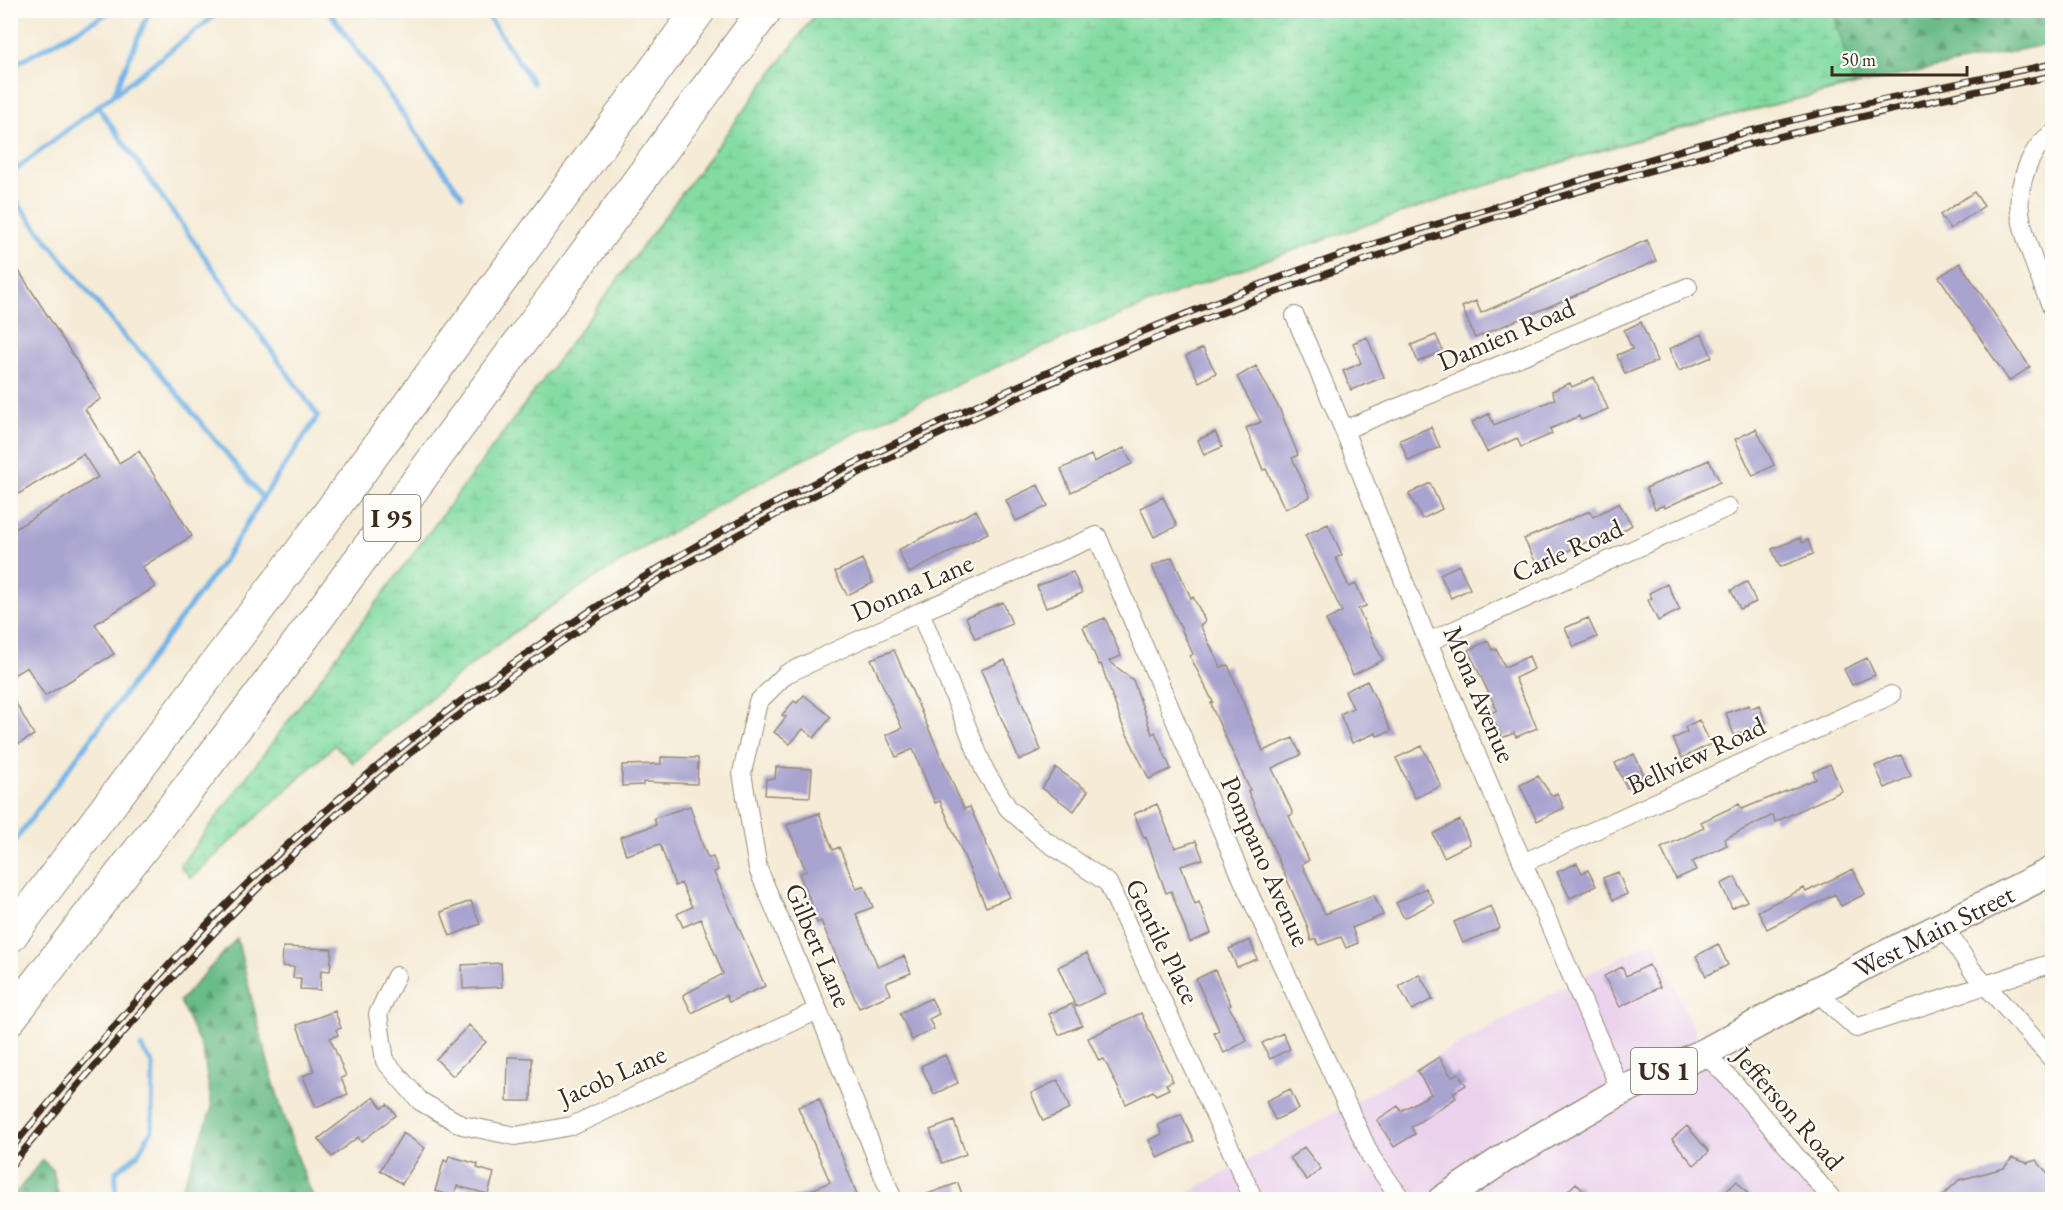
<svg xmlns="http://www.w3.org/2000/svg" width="2063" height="1210" viewBox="0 0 2063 1210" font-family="'EB Garamond',serif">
<defs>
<pattern id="forest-firs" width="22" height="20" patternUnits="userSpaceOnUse" patternTransform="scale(1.5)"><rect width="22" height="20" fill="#6abc87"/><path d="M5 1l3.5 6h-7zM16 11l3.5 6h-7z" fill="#58996e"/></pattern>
<pattern id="wetland-marsh" width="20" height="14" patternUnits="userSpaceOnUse" patternTransform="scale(1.5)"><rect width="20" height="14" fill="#83dca1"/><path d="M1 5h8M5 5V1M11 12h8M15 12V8" fill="none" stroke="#72bd8a"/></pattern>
</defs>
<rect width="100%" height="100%" fill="#fdfcf7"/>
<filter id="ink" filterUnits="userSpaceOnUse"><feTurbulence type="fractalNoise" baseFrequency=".0167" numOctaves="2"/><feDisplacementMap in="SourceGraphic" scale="12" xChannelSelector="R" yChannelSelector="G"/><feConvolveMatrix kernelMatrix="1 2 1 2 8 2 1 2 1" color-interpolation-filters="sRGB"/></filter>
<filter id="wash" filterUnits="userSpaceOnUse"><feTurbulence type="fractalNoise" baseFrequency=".008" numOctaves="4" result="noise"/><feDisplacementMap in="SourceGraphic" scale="24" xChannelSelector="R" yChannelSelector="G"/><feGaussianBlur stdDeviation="1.35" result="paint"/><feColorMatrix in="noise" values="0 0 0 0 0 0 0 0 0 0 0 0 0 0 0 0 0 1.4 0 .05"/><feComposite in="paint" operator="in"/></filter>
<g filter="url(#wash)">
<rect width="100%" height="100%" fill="#f5ebd6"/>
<path fill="#ead1ec" d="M1655 940 1704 1053 1832 1200H1175L1574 981Z"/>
<path fill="url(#forest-firs)" stroke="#527352" stroke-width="1.5" d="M2052 10V43C1877 80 1702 117 1531 172L1389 11Z
M237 938C258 1026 279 1116 314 1199H178L212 1108 203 1051 180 1001Z
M42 1160 53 1170 59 1199H11Z"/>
<path fill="url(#wetland-marsh)" stroke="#5f8360" stroke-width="1.5" d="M818 11H1833L1854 85C1773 105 1691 123 1611 147 1243 257 879 392 556 603 484 651 418 708 353 763L335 745 191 878 180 866Z"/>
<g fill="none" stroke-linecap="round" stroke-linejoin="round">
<path stroke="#71b3e6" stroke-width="5" d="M328 10 462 196
M484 10 533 83
M10 67 114 10
M116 93 222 10
M98 107 318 416 263 498
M10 174 114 94 150 10
M10 194 126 339 150 361 263 498 225 559 10 847
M115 1200 116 1171 137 1155 152 1130 153 1064 141 1047"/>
</g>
<g id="blocks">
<path fill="#a8a3cf" d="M1974 192 1984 206 1950 229 1940 215Z
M1647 240 1656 261 1475 338 1462 307 1476 301 1481 313Z
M10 257 101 399 85 409 119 463 139 451 192 536 142 567 155 587 95 624 114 654 45 696 27 667 10 677V532L98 477 83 454 17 495 10 484Z
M1960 263 2030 367 2009 381 1939 277Z
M1641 322 1657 361 1625 374 1617 355 1632 349 1624 330Z
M1702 334 1712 357 1679 371 1669 349Z
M1436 335 1443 351 1418 362 1411 345Z
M1367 337 1384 377 1351 390 1343 371 1361 363 1353 343Z
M1203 348 1216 373 1199 382 1186 356Z
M1256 366 1280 410 1298 455 1292 458 1310 497 1285 509 1266 469 1263 470 1246 428 1261 422 1237 377Z
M1594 377 1608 409 1581 420 1579 416 1550 429 1552 434 1521 447 1517 438 1487 452 1472 422 1489 414 1494 425 1555 399 1552 391 1570 383 1572 387Z
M1431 427 1440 447 1408 461 1400 440Z
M1756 429 1774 465 1753 476 1735 439Z
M1215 432 1222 447 1204 455 1198 440Z
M1124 448 1132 464 1071 492 1061 469 1091 455 1094 462Z
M1709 460 1720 482 1665 508 1664 505 1655 509 1646 488Z
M1430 483 1442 509 1422 519 1409 494Z
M1038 485 1048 506 1016 521 1006 500Z
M1163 497 1177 526 1154 537 1140 508Z
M1619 503 1632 525 1618 534 1615 529 1537 565 1524 539 1590 511 1593 517Z
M976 510 988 533 909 573 898 550Z
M1328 524 1342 555 1336 558 1349 587 1356 584 1366 606 1358 609 1383 660 1353 675 1326 620 1342 612 1305 535Z
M1800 538 1802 543 1808 540 1813 554 1780 567 1772 549Z
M1172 557 1191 598 1193 597 1203 616 1205 622 1200 625 1221 667 1228 665 1263 751 1293 738 1301 755 1272 768 1293 814 1289 816 1309 860 1302 864 1325 914 1374 895 1383 915 1352 928 1358 943 1346 948 1341 937 1319 945 1316 939 1311 941 1307 925 1248 791 1250 790 1213 710 1211 703 1213 702 1190 656 1193 654 1152 566Z
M862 559 873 583 847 595 835 572Z
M1459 565 1470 589 1451 598 1440 574Z
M1073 572 1082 593 1046 608 1037 586Z
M1747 582 1756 602 1740 609 1731 590Z
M1667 584 1680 610 1658 621 1648 600 1652 598 1649 593Z
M1003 602 1012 624 975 639 966 617Z
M1105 618 1121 656 1109 661 1133 680 1152 734 1155 732 1171 769 1149 779 1122 724 1101 664 1099 665 1083 627Z
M1588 618 1597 637 1574 647 1565 628Z
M1488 641 1492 650 1496 649 1505 667 1529 656 1534 669 1515 678 1537 728 1516 737 1514 733 1502 738 1491 713 1497 710 1468 650Z
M894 650 964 809 970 807 1010 897 986 907 940 801 935 803 913 749 896 757 886 735 902 728 871 659Z
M1867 658 1875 675 1852 685 1844 669Z
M1005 660 1041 750 1019 760 981 670Z
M1367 681 1391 731 1377 736 1376 733 1352 743 1340 714 1353 708 1345 691Z
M10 693 34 735 10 749Z
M804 695 831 717 814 738 803 729 790 744 774 732 786 717 782 715 794 701 797 703Z
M1749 705 1750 709 1759 705 1766 723 1734 735 1726 713Z
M1699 720 1711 744 1682 758 1673 739 1687 732 1685 727Z
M1422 746 1441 786 1415 798 1396 758Z
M1634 754 1646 779 1627 788 1615 763Z
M1901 755 1911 776 1885 788 1875 766Z
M661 757 698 758 697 784 643 782V785L622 786V765L661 764Z
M1830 764 1842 791 1775 822 1773 815 1724 839 1727 845 1692 862 1696 870 1676 879 1661 848 1704 828 1701 822 1739 804 1742 809 1816 779 1813 772Z
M776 767 812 769 810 797 765 795 766 779H775Z
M1056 768 1088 791 1074 811 1042 788Z
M1538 776 1552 796 1557 793 1564 808 1537 821 1520 785Z
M1157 804 1175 848 1196 841 1203 859 1181 866 1195 904 1199 902 1211 933 1190 942 1171 891 1166 893 1146 837 1144 838 1134 814Z
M690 806 704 849 708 858 713 857 718 870 714 872 765 986 729 1002 726 995 692 1013 683 995 723 974 701 919 683 927 677 914 692 907 681 883 675 886 660 844 626 855 620 837 656 825 654 818Z
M819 813 833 850 839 847 857 889 864 886 873 907 856 914 878 967 904 956 911 973 886 983 891 994 859 1008 821 921 817 923 811 908 813 907 799 874 806 871 787 825Z
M1460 820 1470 844 1444 857 1433 834Z
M1577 863 1582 873 1588 870 1596 886 1570 898 1557 872Z
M1853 869 1865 894 1841 906 1835 894 1767 929 1758 911 1804 888 1806 892Z
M1618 872 1627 894 1613 900 1603 878Z
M1735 877 1747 901 1732 908 1721 884Z
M1426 888 1434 903 1404 918 1396 903Z
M471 901 480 924 450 936 441 912Z
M1491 906 1500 928 1463 943 1454 922Z
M1250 940 1257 959 1237 967 1229 949Z
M1718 944 1728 965 1706 976 1696 956Z
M283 947 332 949 330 971 321 970 320 990 300 989 301 978H293L294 967 282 966Z
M1087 953 1105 993 1076 1007 1058 967Z
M501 963 502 987 463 989 462 965Z
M1649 965 1660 987 1620 1007 1604 976 1622 967 1626 976Z
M1215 970 1231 1005 1229 1006 1247 1041 1224 1053 1214 1033 1219 1030 1196 979Z
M1419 974 1433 999 1412 1010 1399 986Z
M931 998 939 1014 929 1019 934 1029 912 1040 900 1013Z
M1072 1004 1082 1025 1059 1035 1049 1014Z
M335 1011 341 1028 336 1030 338 1035 330 1038 346 1076 341 1078 348 1094 316 1107 303 1076 314 1071 297 1025Z
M1141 1013 1173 1081 1166 1084 1169 1089 1156 1095 1153 1091 1126 1104 1104 1059 1099 1061 1088 1038Z
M469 1025 486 1042 453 1076 436 1059Z
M1283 1033 1290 1049 1270 1059 1262 1043Z
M945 1055 958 1083 934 1094 921 1066Z
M508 1057 532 1058 531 1101H507Z
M1439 1057 1452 1077 1458 1073 1466 1085 1453 1093 1456 1098 1411 1127 1415 1134 1394 1147 1377 1120 1398 1106 1401 1111 1431 1094 1417 1071Z
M1058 1080 1070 1109 1043 1121 1031 1093Z
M1290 1089 1299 1109 1275 1120 1266 1101Z
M374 1097 382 1108 387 1104 396 1115 361 1142 358 1137 332 1157 318 1139Z
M819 1099 857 1194 843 1200H788L830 1182 798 1107Z
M1181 1114 1194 1141 1158 1158 1149 1140 1162 1134 1158 1125Z
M954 1121 966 1154 942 1163 930 1130Z
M1687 1126 1709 1152 1694 1165 1672 1139Z
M403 1133 425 1148 402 1184 380 1170Z
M1304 1147 1321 1169 1307 1180 1290 1158Z
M449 1156 478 1164 477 1168 494 1173 488 1194 457 1186 454 1196 435 1191 444 1160 447 1162Z
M2012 1158 2027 1163 2036 1160 2052 1178V1200H1938L1959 1180 2004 1168Z
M1737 1181 1753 1200H1717Z
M958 1183 964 1200H916V1198Z
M1576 1183 1592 1200H1559Z"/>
</g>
</g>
<g filter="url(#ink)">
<use href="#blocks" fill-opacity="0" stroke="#988a7a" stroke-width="1.5"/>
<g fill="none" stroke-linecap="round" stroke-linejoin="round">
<defs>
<path id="street" d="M2052 134C2030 147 2017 186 2020 212 2024 239 2041 282 2052 308
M1295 316 1344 430 1428 642 1621 1091
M1344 430 1688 287
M920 612 985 771 1008 808 1043 839 1108 883 1254 1200
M1428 642 1728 507
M1523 863 1891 695
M1943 925 1972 970 2052 1059
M396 976 378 1014 385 1061 420 1101 462 1125 515 1136 572 1126 818 1010
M1816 991 1856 1028 2052 963
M1704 1053 1735 1084 1833 1200
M893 1200 818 1010 758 869 742 773 758 702 786 674 920 612 1097 536 1245 885 1371 1157 1402 1200"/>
<g id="primary">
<path id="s1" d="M1442 1200 1506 1157 1621 1091 1704 1053 1865 965 2052 871"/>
</g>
<path id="highway" d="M10 936 301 552 699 10
M10 1018 259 697 765 10"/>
</defs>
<use href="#street" stroke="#988a7a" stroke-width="20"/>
<use href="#primary" stroke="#988a7a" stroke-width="31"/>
<use href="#highway" stroke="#988a7a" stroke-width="35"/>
<use href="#street" stroke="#fff" stroke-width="18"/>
<use href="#primary" stroke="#fff" stroke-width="28"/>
<use href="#highway" stroke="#fff" stroke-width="33"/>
<defs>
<path id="rail" d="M10 1150C111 1027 214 907 334 803 441 710 560 626 682 554 771 502 864 458 957 414 1083 355 1211 301 1341 255 1401 234 1462 217 1523 198 1610 171 1697 144 1785 122 1874 100 1963 82 2052 64
M10 1167C114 1041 219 917 342 810 446 719 571 630 691 561 777 512 866 469 956 426 1307 262 1673 150 2052 76"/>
</defs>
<use href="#rail" stroke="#3b2a1e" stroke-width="7"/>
<use href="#rail" stroke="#fdfcf7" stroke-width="4.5" stroke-dasharray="14" stroke-linecap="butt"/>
</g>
</g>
<g text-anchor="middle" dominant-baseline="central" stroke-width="4.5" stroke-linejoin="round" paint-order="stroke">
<g fill="#fdfcf7" stroke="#75695f" stroke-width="1.5">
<rect x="363.5" y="495" width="57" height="46" rx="4.5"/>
<rect x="1631" y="1048" width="66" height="46" rx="4.5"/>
</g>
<g font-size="26" font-weight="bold" fill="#3b2a1e">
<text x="392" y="518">I 95</text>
<text x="1664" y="1071">US 1</text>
</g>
<g font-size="27" fill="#3b2a1e" stroke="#fdfcf7">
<text transform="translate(1506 334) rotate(-23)">Damien Road</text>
<text transform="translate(1567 550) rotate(-24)">Carle Road</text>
<text transform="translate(912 587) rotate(-24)">Donna Lane</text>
<text transform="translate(1480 694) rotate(67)">Mona Avenue</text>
<text transform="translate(1696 755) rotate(-25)">Bellview Road</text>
<text transform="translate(1266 861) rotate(66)">Pompano Avenue</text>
<text stroke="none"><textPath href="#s1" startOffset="561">West Main Street</textPath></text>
<text transform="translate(1163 941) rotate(64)">Gentile Place</text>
<text transform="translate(819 945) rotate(67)">Gilbert Lane</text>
<text transform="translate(612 1075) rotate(-24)">Jacob Lane</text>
<text transform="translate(1789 1108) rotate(49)">Jefferson Road</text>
</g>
</g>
<rect width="2063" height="1210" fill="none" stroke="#fdfcf7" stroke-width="36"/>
<path d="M1832 66v9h135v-9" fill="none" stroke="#3b2a1e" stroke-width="3"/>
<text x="1841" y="66" font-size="18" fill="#3b2a1e" stroke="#fdfcf7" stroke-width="4.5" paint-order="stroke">50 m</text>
</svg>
